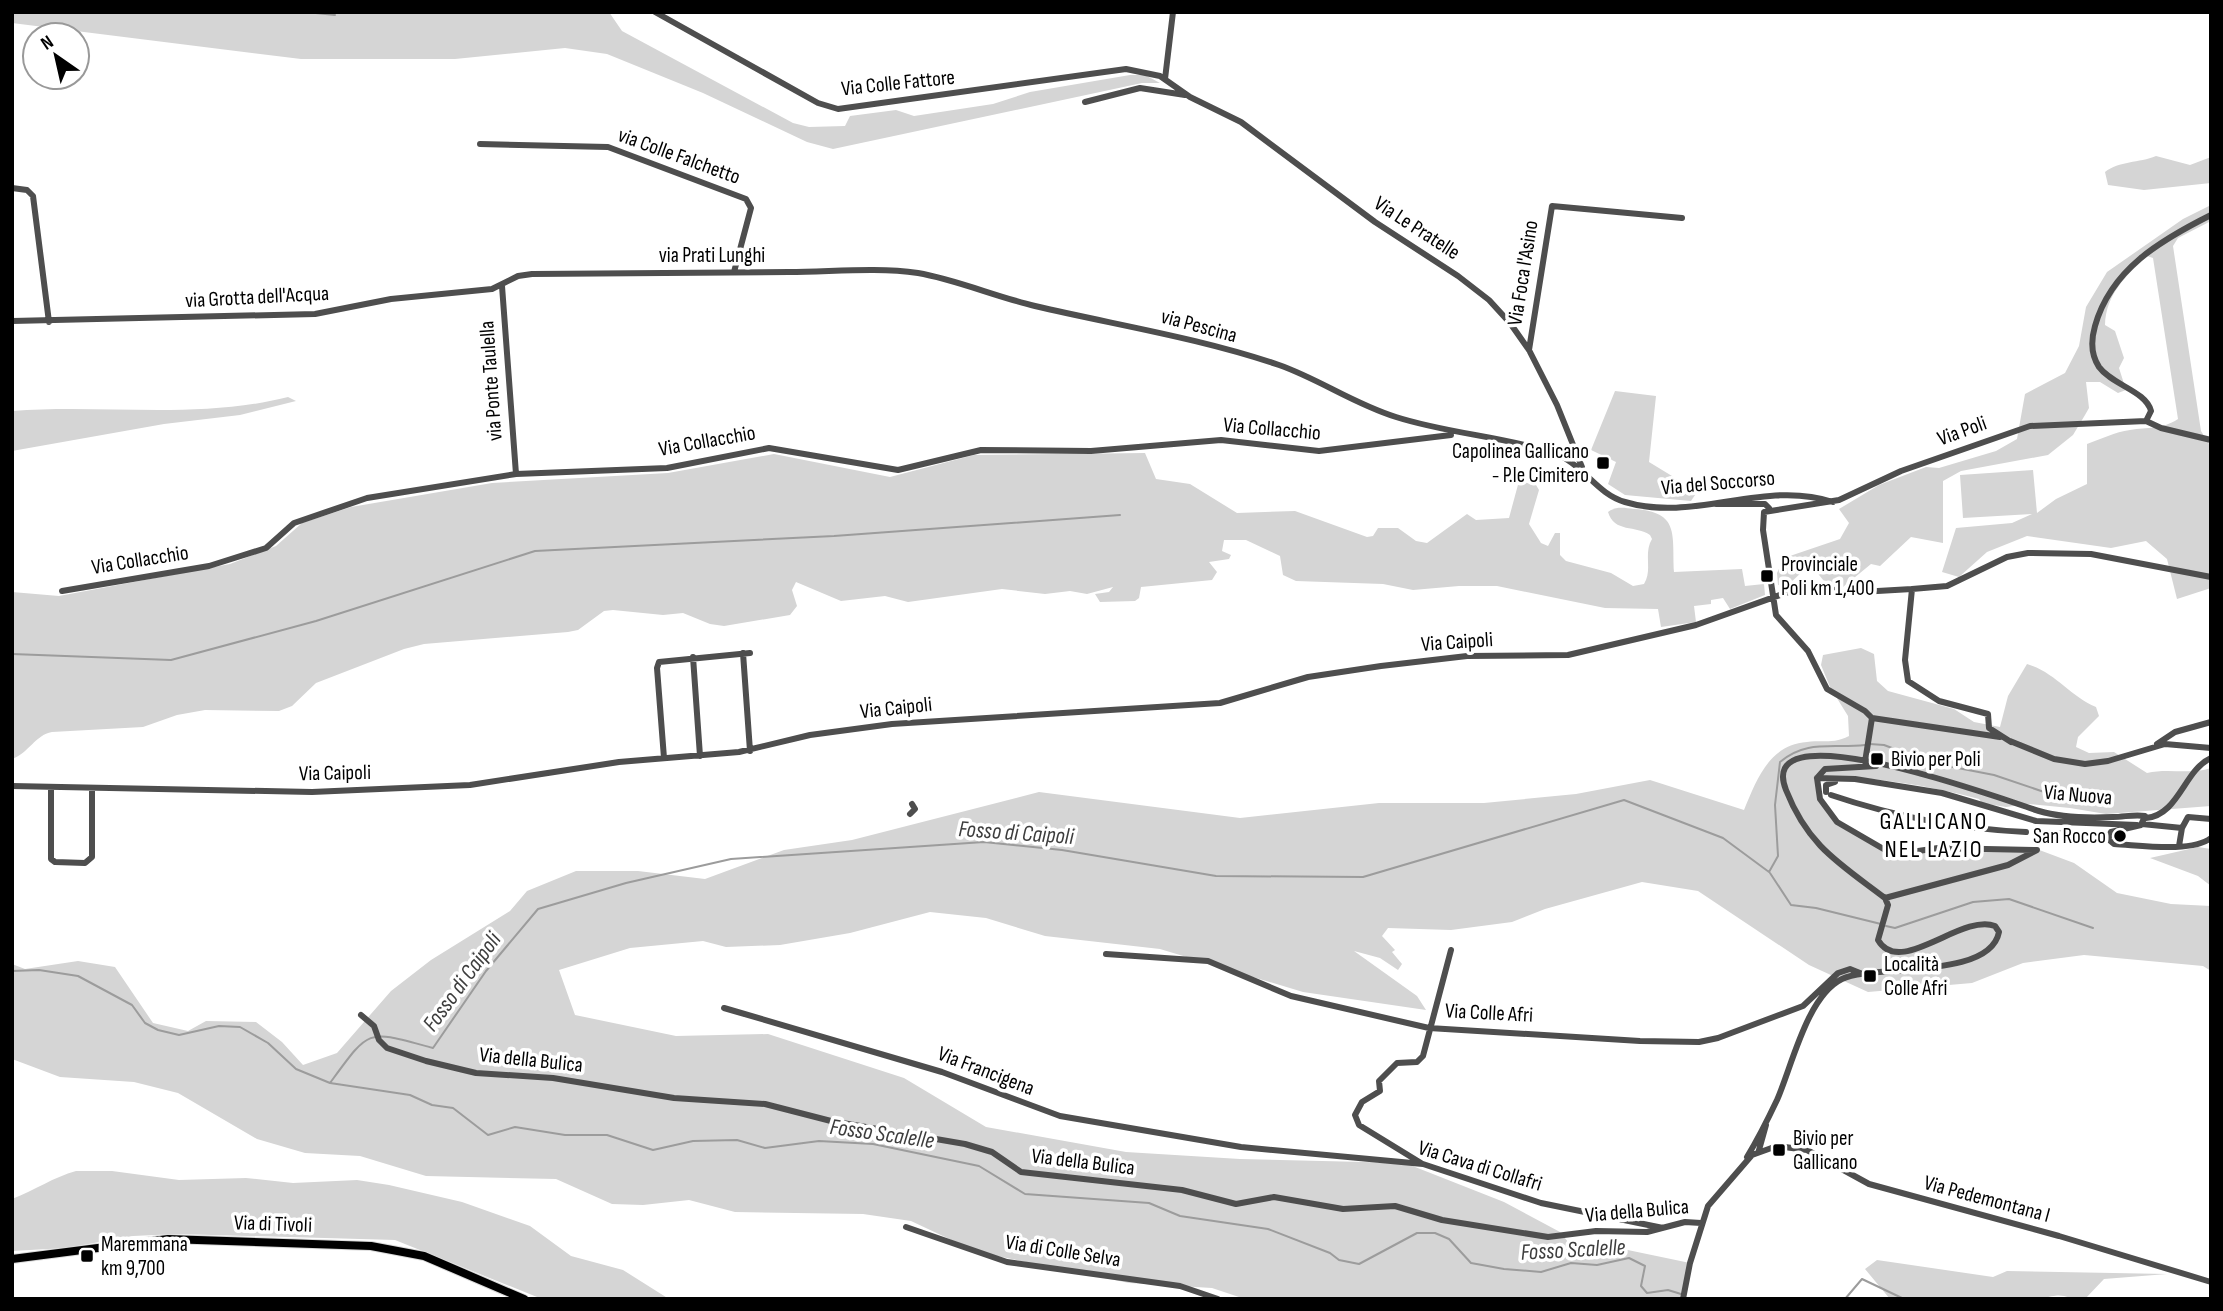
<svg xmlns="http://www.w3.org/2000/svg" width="2223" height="1311" viewBox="0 0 2223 1311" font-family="'Sofia Sans Condensed',sans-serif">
<rect width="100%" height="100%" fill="#fff"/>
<path fill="#d5d5d5" d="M12 12H609L622 31 793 123 809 127 845 126 850 116 896 110 914 116 993 104 1030 92 1130 75H1145L1160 83H1142L833 149 807 142 703 93 607 54 565 48 455 59H301L12 23Z
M2156 156 2190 165 2211 157V183L2144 190 2108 185 2105 172C2119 161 2139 163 2156 156Z
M2211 205V221L2178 238 2173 246 2201 431 2211 447V588L2177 599 2167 559 2146 541 2111 548 2027 536 1987 552 1959 577 1942 572 1956 528 2012 523 2032 514 1963 518 1960 475 2033 470 2037 513 2056 499 2087 484V444C2101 439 2115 432 2130 430 2148 427 2161 430 2178 419L2153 258 2147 256C2126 276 2106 294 2105 325L2115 331 2124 358 2119 368 2126 390 2118 393 2100 382H2086L2089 408 2085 415 2073 435 2048 455 1961 471 1943 481V543L1911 537 1880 566 1871 564 1843 587 1828 586 1815 570H1804L1787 586 1778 585 1777 573 1784 558 1840 539 1849 523 1839 509 1879 485 1926 467 1939 468 1996 451 2017 439 2025 394 2065 373 2079 346 2086 307 2107 272 2183 219Z
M1615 391 1656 396 1649 462 1672 476 1695 495 1691 501 1625 495 1608 484 1616 462 1591 450Z
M288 397 296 401 240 415 164 424 12 451V411C104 404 197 420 288 397Z
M1145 453 1156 479 1190 484 1237 513 1295 511 1367 537 1373 536 1378 528H1398L1416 541 1427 543 1467 514 1476 520 1509 518 1519 481 1536 485 1539 490 1529 524 1541 543 1548 546 1555 533H1560V555L1566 561 1611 573 1633 586 1644 584C1653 570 1643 554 1652 539L1650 535C1636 525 1614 533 1608 512 1616 506 1624 508 1634 509 1680 512 1672 534 1674 572L1742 569 1745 586 1764 584 1765 595 1730 609 1723 598 1711 600V604L1694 606 1696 622 1661 627 1658 609 1605 608 1497 586H1459L1413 590 1383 584 1296 581 1283 575 1280 556 1246 540H1224L1222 551 1231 555 1229 559 1209 562 1217 572 1212 580 1141 587 1139 598 1135 601 1100 602 1095 594 1109 592 1113 587 1087 594 1070 591 1045 594 1002 589 908 602 885 596 841 601 796 582 792 590 797 606 790 615 724 626 710 624 683 613 663 615 613 610 604 611 578 630 568 632 424 644 404 649 316 683 292 706 279 711 205 710 177 715 143 727 52 732C35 735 29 753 12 759V592L59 596 230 564 276 546 302 523 351 507 492 483 668 473 774 454 890 477 974 455Z
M1861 648 1874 654 1877 681 1888 691 1954 709 1974 722 2000 727 2008 696 2027 664C2055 672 2070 696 2096 707L2099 716 2078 737 2076 747 2089 753 2114 752 2147 773C2168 768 2190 775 2211 768V806L2106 814 2070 808 2029 804 2006 807 1982 803 1979 799C1927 785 1875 777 1821 776L1818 791 1837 822 1887 851 2034 848 2074 863 2117 893 2171 904 2211 906V971L2203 966 2084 955 2023 963 1972 983 1868 992 1809 965 1698 891 1642 882 1545 909 1512 922 1451 930 1388 928 1382 936 1395 950 1392 952 1402 964 1398 970 1380 958 1354 951 1417 996 1426 1010 1303 992 1160 949 1045 936 986 918 930 912 850 933 780 945 726 947 703 941 630 948 559 970 575 1015 676 1036 768 1034 904 1078 986 1127 1126 1152 1240 1159 1405 1163 1504 1202 1560 1232 1581 1258 1623 1249 1690 1263 1683 1299H1245L1212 1288 1129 1283 977 1252 911 1221 863 1214 735 1212 689 1200 643 1205 612 1204 556 1179 426 1176 360 1156 305 1153 257 1139 178 1093 134 1082 60 1077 12 1059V964L25 969 78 961 115 967 153 1023 188 1031 206 1021 256 1022 282 1042 303 1065 337 1053 391 991 431 960 510 911 527 891 576 871H638L705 879 784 850 852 840 1039 792 1240 818 1379 803H1484L1576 794 1650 780 1744 810C1757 779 1769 745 1807 742 1823 740 1834 744 1849 736L1848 716 1830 687 1821 665 1823 655Z
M2198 847 2211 849V886L2198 876 2150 858Z
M76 1171H112L179 1180 246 1178 293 1183 357 1180 389 1185 462 1202 530 1226 571 1256 623 1270 669 1299H542L395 1240 177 1234 133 1236 66 1248 12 1251V1199C35 1190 54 1177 76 1171Z
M1877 1260 1993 1277 2007 1271 2167 1274 2104 1279 2085 1299C2063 1299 2066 1291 2041 1299H1890L1865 1269Z"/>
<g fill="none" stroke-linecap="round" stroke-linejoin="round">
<path stroke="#9c9c9c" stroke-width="2" d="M306 12 335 15
M12 654 171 660 316 621 535 551 834 536 1120 515
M1870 744 1884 745 1932 763 1994 775 2053 795
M1770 873 1791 905 1816 908 1881 924
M1886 926 1895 928 1973 902 2009 899 2093 928
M12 971 39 970 78 976 132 1005 145 1023 158 1030 179 1035 219 1026 240 1027 268 1043 296 1069 330 1083 410 1095 432 1105 453 1108 488 1135 515 1127 565 1135H607L653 1150 693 1141 737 1140 765 1148 819 1141 873 1144 979 1166 1025 1194 1149 1203 1180 1216 1268 1229 1330 1253 1339 1260 1359 1264 1417 1233H1435L1449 1239 1471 1263 1504 1269 1541 1272 1571 1263 1597 1265 1629 1258 1645 1266 1641 1286 1647 1293 1668 1290 1681 1294
M330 1083C371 1027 366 1030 433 1048L486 971 538 909 626 883 731 859 984 842 1062 850 1216 876 1363 877 1624 800 1723 838 1769 872 1778 856 1775 805 1780 762C1807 739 1833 749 1865 745
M311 1299H318
M1801 1299H1818
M1845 1299 1862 1279 1904 1299"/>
<defs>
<path id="major" d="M12 1259 168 1239 371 1246 424 1256 524 1299"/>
</defs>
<use href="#major" stroke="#dbdbdb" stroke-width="10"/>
<path stroke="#4e4e4e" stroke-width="6" d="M655 12 818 103 838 109 1126 69 1160 76 1190 97 1241 122 1375 222 1458 276 1489 300 1510 323 1529 350 1557 405 1582 467
M1165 79 1173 12
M1085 102 1140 88 1185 95
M480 144 608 147 746 199 751 208 734 272
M12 188 27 190 33 196 49 322
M502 286 516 474
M12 321 315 314 391 299 492 289 518 276 532 274C617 273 703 273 789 272 831 272 876 267 918 273 954 279 997 297 1035 306 1116 325 1200 338 1279 365 1319 379 1354 404 1396 417 1446 433 1498 436 1548 451 1583 461 1594 493 1625 502 1694 523 1764 479 1833 502
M1529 350 1552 206 1682 218
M2146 421 2161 428 2211 440
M1716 504H1765L1769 508
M1912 589 1947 586 2007 557 2028 553 2091 554 2211 577
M62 591 209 566 266 548 294 523 367 498 516 474 667 468 769 448 898 470 981 450 1091 451 1221 440 1319 451 1451 435
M743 653 750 751
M693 657 700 756
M1872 718 2000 737
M2010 741 2054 759 2085 764 2108 761 2165 744 2211 748
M2157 744 2175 732 2211 722
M664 758 657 668 659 662 750 653
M1865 762 1872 718 1865 711 1827 689 1808 651 1776 615 1763 530 1764 512 1839 500 1901 471 2030 426 2146 421 2151 411C2146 391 2112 385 2099 367 2091 355 2091 340 2095 326 2111 269 2161 240 2211 215
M1817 778 1820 799 1837 822 1887 851 1905 853 1938 848 2037 850 2008 865 1885 898
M1817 778 1855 779 1942 793 2036 821 2137 825
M1817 778 1825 769 1876 766
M12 786 312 792 470 785 619 762 739 752 810 735 892 724 1220 703 1308 677 1381 666 1467 656 1568 655 1696 625 1808 585H1819L1843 593 1912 589 1905 660 1908 681 1939 701 1988 714 1989 728 2011 742
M51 788V859L55 862 85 863 92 857V788
M1826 792V785L1835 782
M1831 795C1893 816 1960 829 2026 832
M910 814 915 809 912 804
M2146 818C2179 815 2184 770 2211 758
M2142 824 2182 828 2179 846
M2182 828 2188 817 2211 819
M2034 832 2109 835
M1885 898C1839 863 1808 846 1786 790 1752 705 2015 804 2039 811 2062 818 2090 818 2113 817 2124 817 2135 814 2145 816L2141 825 2111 832 2108 839 2114 844C2139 845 2192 853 2211 838
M1106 954 1208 961 1291 996 1429 1028 1640 1041 1699 1042 1718 1038 1803 1006 1838 973 1850 969 1860 973
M724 1008 942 1072 1060 1116 1241 1147 1423 1164 1541 1203 1663 1228
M361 1015 374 1026 379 1040 387 1048 426 1061 476 1073 553 1078 674 1098 765 1104 831 1121 965 1144 992 1152 1021 1172 1182 1190 1236 1204 1274 1197 1343 1209 1395 1206 1442 1220 1548 1237 1596 1231 1647 1232 1685 1222 1701 1223
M1759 1150 1766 1125
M1747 1157C1758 1139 1768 1119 1777 1100 1792 1066 1807 996 1842 979 1872 964 1990 980 1999 932L1995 926C1961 913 1900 978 1878 940L1888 905 1885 898
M1421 1163 1359 1125 1355 1115 1362 1102 1380 1091 1379 1081 1397 1063 1417 1062 1423 1056 1451 950
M906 1227 1007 1262 1180 1286 1218 1299
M1683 1299 1690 1263 1708 1206 1752 1155 1777 1146 1807 1150 1869 1184 2059 1236 2211 1282"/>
<use href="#major" stroke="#000" stroke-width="8"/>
</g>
<g fill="#000" stroke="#fff" stroke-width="2.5">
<rect x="1596" y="456" width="14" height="14" rx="3.5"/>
<rect x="1760" y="569" width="14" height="14" rx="3.5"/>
<rect x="1870" y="752" width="14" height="14" rx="3.5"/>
<circle cx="2120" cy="836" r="7"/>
<rect x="1863" y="969" width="14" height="14" rx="3.5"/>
<rect x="1772" y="1143" width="14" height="14" rx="3.5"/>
<rect x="80" y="1249" width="14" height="14" rx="3.5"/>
</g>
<g text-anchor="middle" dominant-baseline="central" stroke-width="7" stroke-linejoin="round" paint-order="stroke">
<g font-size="21" fill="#000" stroke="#fff">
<text transform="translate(898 83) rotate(-6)">Via Colle Fattore</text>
<text transform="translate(679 156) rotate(20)">via Colle Falchetto</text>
<text transform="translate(1417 228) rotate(33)">Via Le Pratelle</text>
<text x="712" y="255">via Prati Lunghi</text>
<text transform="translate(1523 273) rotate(-81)">Via Foca l'Asino</text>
<text transform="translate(257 297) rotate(-3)">via Grotta dell'Acqua</text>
<text transform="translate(1199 326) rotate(15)">via Pescina</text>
<text transform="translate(491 381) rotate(-94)">via Ponte Taulella</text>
<text transform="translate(1272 429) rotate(5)">Via Collacchio</text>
<text transform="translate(1962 431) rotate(-20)">Via Poli</text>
<text transform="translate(707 441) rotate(-10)">Via Collacchio</text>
<text transform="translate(1718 483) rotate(-5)">Via del Soccorso</text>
<text transform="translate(140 560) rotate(-9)">Via Collacchio</text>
<text transform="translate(1457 642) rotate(-4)">Via Caipoli</text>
<text transform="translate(896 708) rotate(-6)">Via Caipoli</text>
<text transform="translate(335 773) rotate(-1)">Via Caipoli</text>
<text transform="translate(2078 795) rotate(5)">Via Nuova</text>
<text transform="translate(1489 1013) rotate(3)">Via Colle Afri</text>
<text transform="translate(531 1060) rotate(6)">Via della Bulica</text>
<text transform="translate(986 1071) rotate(21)">Via Francigena</text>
<text transform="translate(1083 1162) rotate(7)">Via della Bulica</text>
<text transform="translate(1480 1166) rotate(17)">Via Cava di Collafri</text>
<text transform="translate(1987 1199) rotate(15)">Via Pedemontana I</text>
<text transform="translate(1637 1211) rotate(-5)">Via della Bulica</text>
<text transform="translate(273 1224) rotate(2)">Via di Tivoli</text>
<text transform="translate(1063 1251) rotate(9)">Via di Colle Selva</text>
</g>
<g font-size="21" fill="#000" stroke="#fff" text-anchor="start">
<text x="1589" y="451" text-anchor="end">Capolinea Gallicano<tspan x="1589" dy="24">- P.le Cimitero</tspan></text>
<text x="1781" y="564">Provinciale<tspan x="1781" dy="24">Poli km 1,400</tspan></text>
<text x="1891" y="759">Bivio per Poli</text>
<text x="2106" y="836" text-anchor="end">San Rocco</text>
<text x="1884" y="964">Località<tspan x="1884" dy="24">Colle Afri</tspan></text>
<text x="1793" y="1138">Bivio per<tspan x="1793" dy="24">Gallicano</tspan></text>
<text x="101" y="1244">Maremmana<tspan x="101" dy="24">km 9,700</tspan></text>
</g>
<g font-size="23" font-style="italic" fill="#3d3d3d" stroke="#fff">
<text transform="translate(1016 833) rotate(4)">Fosso di Caipoli</text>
<text transform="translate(462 982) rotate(-54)">Fosso di Caipoli</text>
<text transform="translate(882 1134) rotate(8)">Fosso Scalelle</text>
<text transform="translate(1573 1250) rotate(-3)">Fosso Scalelle</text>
</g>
<g font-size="24" letter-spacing="2" fill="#000" stroke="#fff">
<text x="1934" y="821">GALLICANO<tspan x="1934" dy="28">NEL LAZIO</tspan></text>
</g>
</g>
<rect width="2223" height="1311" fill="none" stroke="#000000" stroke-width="28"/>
<g transform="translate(56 56) rotate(326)"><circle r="33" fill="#ffffff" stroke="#999999" stroke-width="2"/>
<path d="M0-5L12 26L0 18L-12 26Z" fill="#000000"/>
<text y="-10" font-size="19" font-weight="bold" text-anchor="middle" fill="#000000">N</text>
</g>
</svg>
